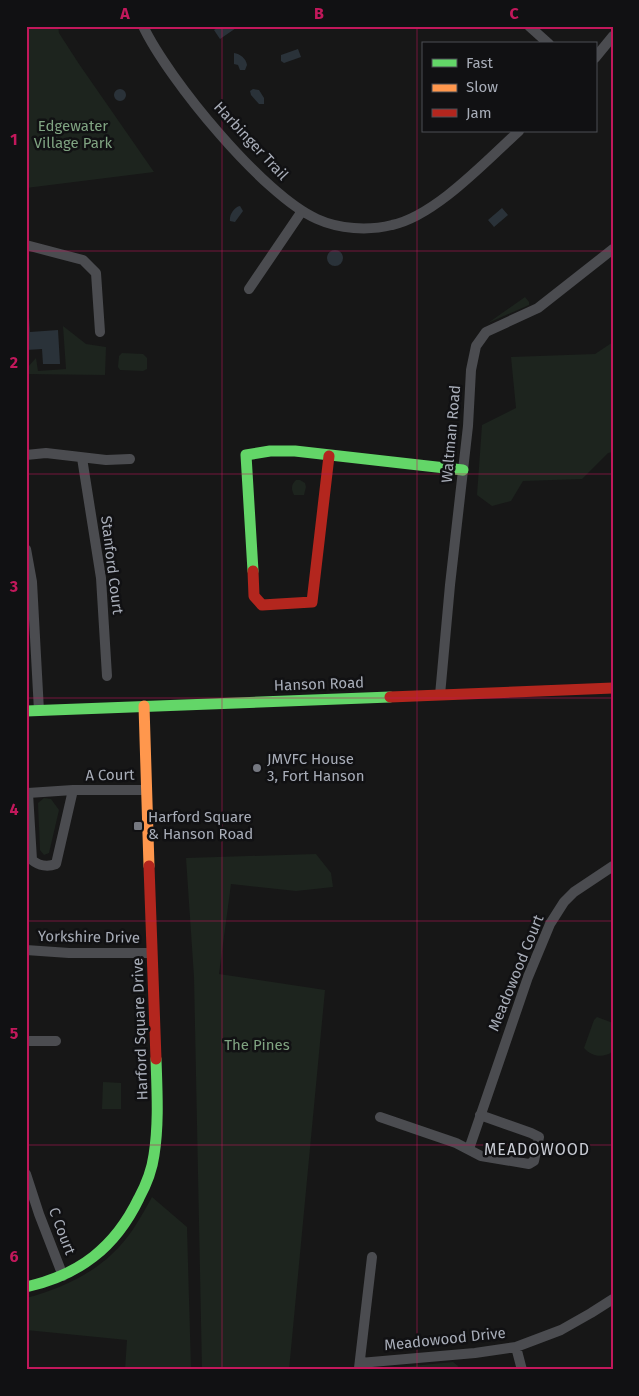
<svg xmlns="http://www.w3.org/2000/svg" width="639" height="1396" viewBox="0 0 639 1396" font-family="'Fira Sans',sans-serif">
<rect width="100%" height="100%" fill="#171717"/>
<path fill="#1d241e" d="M26 26H58L59 33 79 64 154 172 26 188Z
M525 297 529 302V305L488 323Z
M63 326 86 344 106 347 105 375 26 374V369L36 358 38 371 66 369Z
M613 342V452L608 453 582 479 523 481 511 501 492 506 477 495 482 425 516 408 511 357 595 354Z
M122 353 143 354 147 358V369L143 371 120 370 118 367 119 356Z
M296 480H300L305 483 306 487 304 495H294C291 489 291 485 296 480Z
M44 798 51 799 59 810 49 853 44 855 40 850 38 803Z
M316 854 331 873 333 887 296 891 231 884 219 974 325 990 289 1370H202L194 977 186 858Z
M597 1017 613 1023 612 1052C603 1058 592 1057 584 1048L594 1020Z
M103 1082 121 1083V1109H102Z
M152 1197 187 1227 191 1370H125L127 1340 26 1330V1298C57 1290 89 1276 112 1254 129 1239 141 1217 152 1197Z
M453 1362 458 1366 457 1370H371Z"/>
<path fill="#2a3239" d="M220 26H239L220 39 214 30Z
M298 49 301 57 284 63 281 61V55Z
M234 53C240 54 246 58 247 65L245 70H240L238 65 234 64Z
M114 95a6 6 0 1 1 12 0a6 6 0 1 1-12 0Z
M253 89 259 90 264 98V104H259L251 95 250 91Z
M240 206 243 211 235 222 230 221C229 215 234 207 240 206Z
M502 208 508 215 494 227 488 220Z
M327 258a8 8 0 1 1 16 0a8 8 0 1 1-16 0Z
M26 317H29L30 332 58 330 60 364H43L42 349 26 350Z"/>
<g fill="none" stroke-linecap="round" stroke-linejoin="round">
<path stroke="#4b4c50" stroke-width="10" d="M143 26C168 79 264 196 317 219 339 229 368 231 392 225 435 216 486 161 519 131
M529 26 549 44
M595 58 613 36
M26 245 83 260 96 273 100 332
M249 289 302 211
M26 455 46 453 106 460 130 459
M82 458 101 578 107 676
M26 549 32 582 39 711
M440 695 450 585 468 426 471 370 476 346 486 332 538 308 613 249
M73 790 56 864C48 867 39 866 32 860L28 793 73 790H147
M26 950 69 953H152
M26 1041H56
M380 1117 456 1143 481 1156 529 1164 534 1161 539 1137 531 1133 480 1115
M469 1149 528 977 550 924 564 902 574 892 613 866
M26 1174 39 1214 63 1276
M516 1347 522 1370
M360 1363 475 1353 516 1347 561 1330 591 1313 613 1299
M359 1368 372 1257"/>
<path stroke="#63d668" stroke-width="11" d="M253 571 246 455 270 451H295L463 470
M26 711 390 697
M26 1287C79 1275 115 1248 139 1198 146 1185 152 1170 154 1155 159 1123 157 1091 156 1059"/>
<path stroke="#ff974d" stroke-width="11" d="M144 706 149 866"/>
<path stroke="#b3261e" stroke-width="11" d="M253 571 254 596 262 605 312 602 329 456
M390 697 613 688
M149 866 156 1059"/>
</g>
<path fill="none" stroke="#c2185b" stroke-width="1" stroke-opacity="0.55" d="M222 26V1370M417 26V1370M26 251H613M26 474H613M26 698H613M26 921H613M26 1145H613"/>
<g fill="#757880" stroke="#111113" stroke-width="2">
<circle cx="257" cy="768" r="5"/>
<rect x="133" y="821" width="10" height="10" rx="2.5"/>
</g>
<g text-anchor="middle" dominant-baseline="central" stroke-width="5" stroke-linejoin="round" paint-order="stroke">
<g font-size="15" fill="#7fa381" stroke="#111113">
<text x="73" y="126">Edgewater<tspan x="73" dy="17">Village Park</tspan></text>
<text x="257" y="1045">The Pines</text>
</g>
<g font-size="15" fill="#a8adb8" stroke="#111113">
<text transform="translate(251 141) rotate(47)">Harbinger Trail</text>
<text transform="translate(451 434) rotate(-85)">Waltman Road</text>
<text transform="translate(112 565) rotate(83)">Stanford Court</text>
<text transform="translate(319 684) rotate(-2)">Hanson Road</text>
<text transform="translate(110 775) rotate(-1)">A Court</text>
<text transform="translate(89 937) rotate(1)">Yorkshire Drive</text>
<text transform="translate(516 973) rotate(-68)">Meadowood Court</text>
<text transform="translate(140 1029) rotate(-92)">Harford Square Drive</text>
<text transform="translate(62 1231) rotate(69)">C Court</text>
<text transform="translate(445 1339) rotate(-6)">Meadowood Drive</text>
</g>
<g font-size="15" fill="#a8adb8" stroke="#111113" text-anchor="start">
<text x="267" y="759">JMVFC House<tspan x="267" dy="17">3, Fort Hanson</tspan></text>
<text x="148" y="817">Harford Square<tspan x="148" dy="17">&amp; Hanson Road</tspan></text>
</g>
<g font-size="16" letter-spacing="1" fill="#c9ccd4" stroke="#111113">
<text x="537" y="1149">MEADOWOOD</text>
</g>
</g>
<rect width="639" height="1396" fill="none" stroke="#111113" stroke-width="55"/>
<rect x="422" y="42" width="175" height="90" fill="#111113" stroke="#4d4f55"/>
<rect x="432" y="59" width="25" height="8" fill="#63d668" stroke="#4d4f55"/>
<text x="466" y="68" font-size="15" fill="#a8adb8">Fast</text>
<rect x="432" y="84" width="25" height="8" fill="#ff974d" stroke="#4d4f55"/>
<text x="466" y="92" font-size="15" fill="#a8adb8">Slow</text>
<rect x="432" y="109" width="25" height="8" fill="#b3261e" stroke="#4d4f55"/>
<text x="466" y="118" font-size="15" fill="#a8adb8">Jam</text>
<rect x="28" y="28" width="584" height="1340" fill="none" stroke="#c2185b" stroke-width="2"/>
<g font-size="16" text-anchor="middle" font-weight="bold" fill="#c2185b">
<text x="125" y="19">A</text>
<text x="319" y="19">B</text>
<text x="514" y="19">C</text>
<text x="14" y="145">1</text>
<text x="14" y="368">2</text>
<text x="14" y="592">3</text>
<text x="14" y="815">4</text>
<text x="14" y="1039">5</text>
<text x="14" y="1262">6</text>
</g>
</svg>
